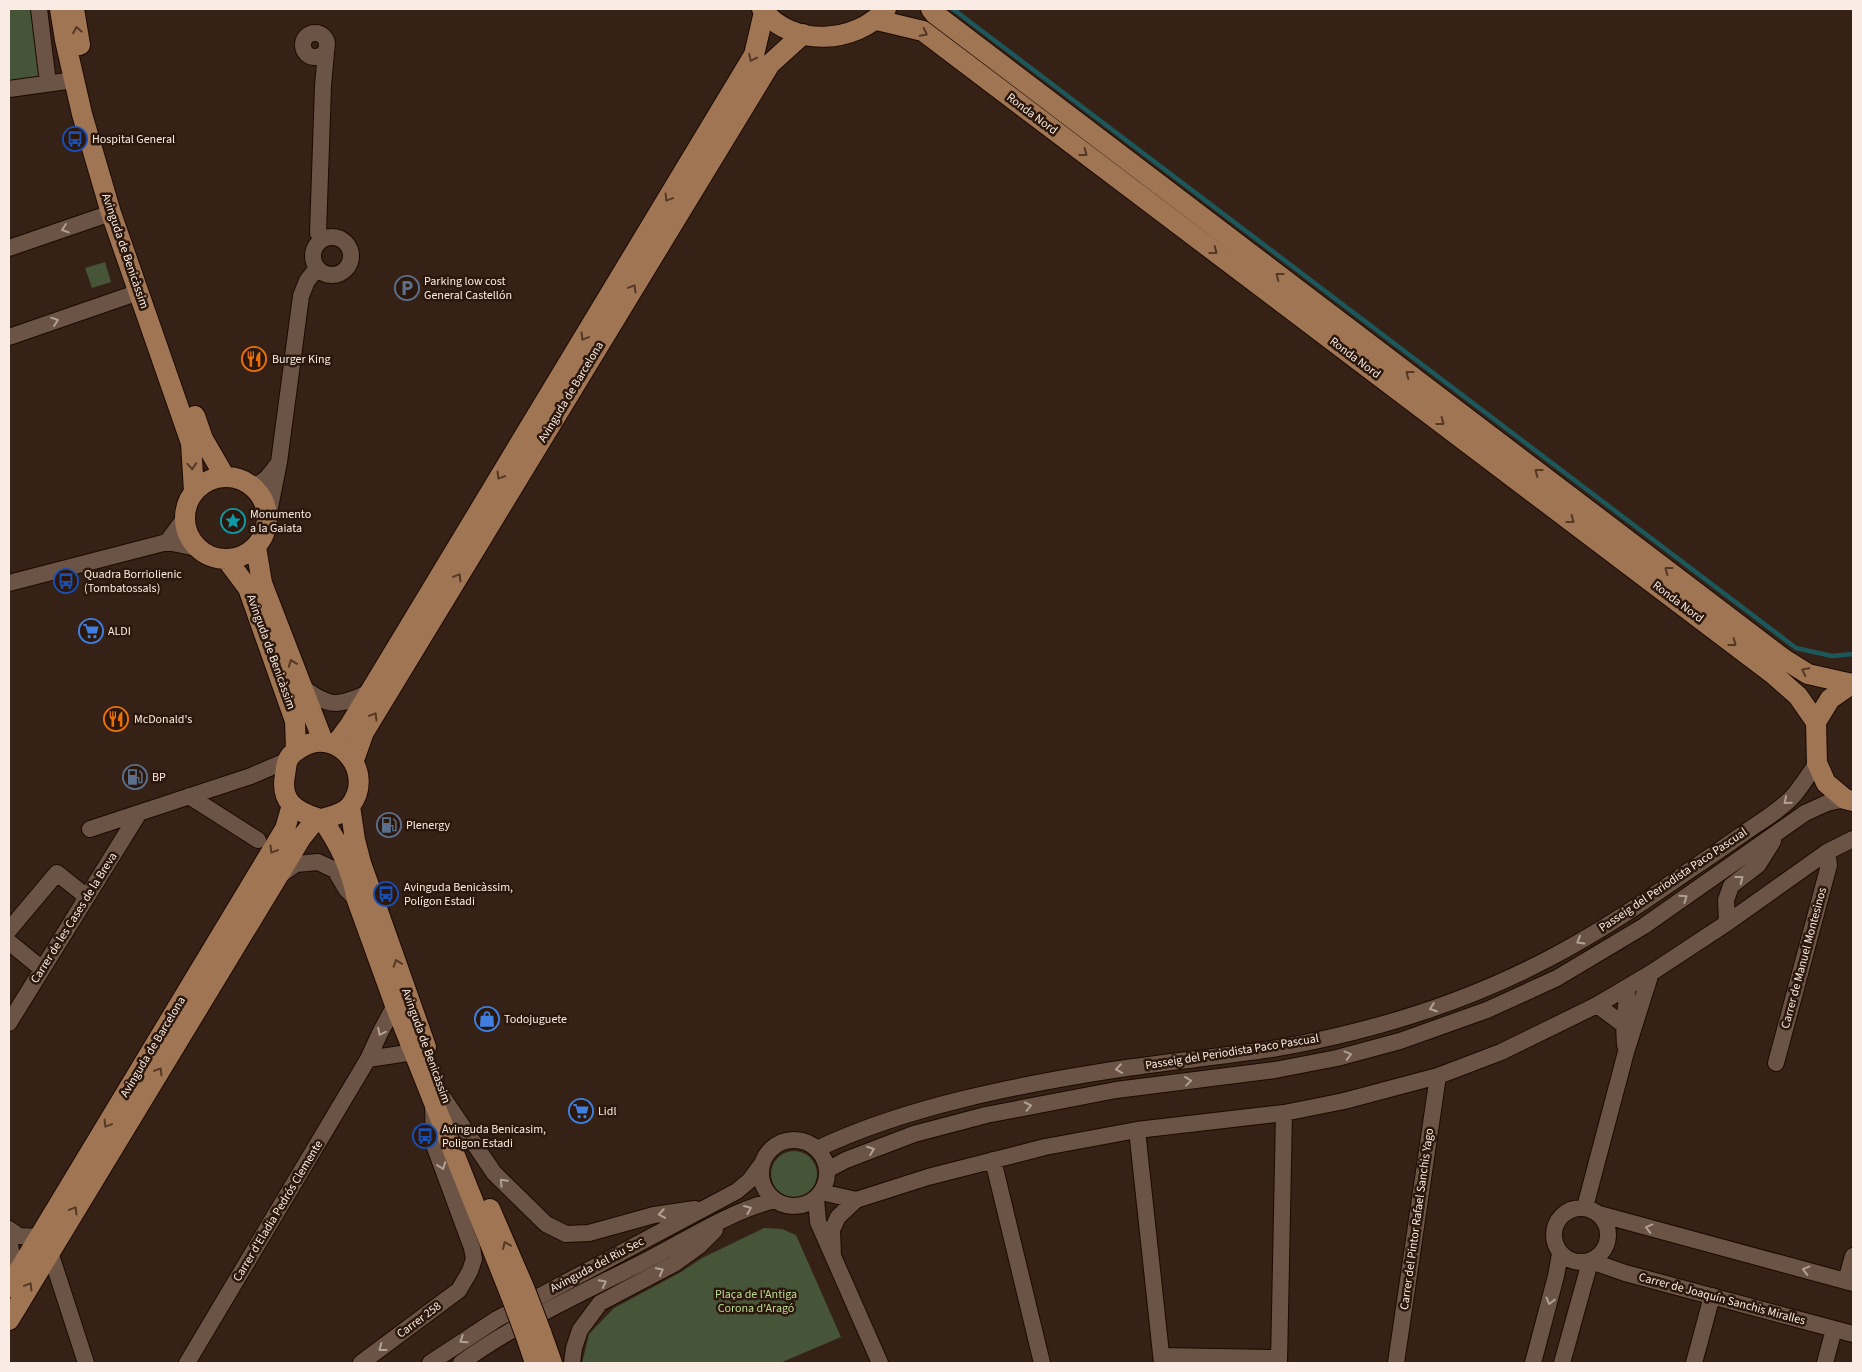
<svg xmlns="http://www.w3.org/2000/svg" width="1862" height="1372" viewBox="0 0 1862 1372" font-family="'Source Sans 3',sans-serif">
<rect width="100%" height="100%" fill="#352115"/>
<path fill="#465438" d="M9 9H32L42 79 9 83Z
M105 262 111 282 92 288 85 268Z
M771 1174a23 23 0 1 1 46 0a23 23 0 1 1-46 0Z
M764 1228 782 1229 796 1235 841 1337 780 1363H582L589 1334 614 1308 681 1272 702 1258Z"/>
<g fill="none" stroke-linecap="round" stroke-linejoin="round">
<path stroke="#1c585b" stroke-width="4.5" d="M953 9 1796 648 1832 656 1853 654"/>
<defs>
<path id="minor" d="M39 9 48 83
M303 45a12 12 0 1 1 24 0a12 12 0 1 1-24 0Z
M9 89 74 80
M313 256a19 19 0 1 1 38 0a19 19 0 1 1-38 0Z
M323 239 318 233 323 86 326 52
M9 248 111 213
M9 337 139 292
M254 488 268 477 278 464
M266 528 279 462 301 296 307 281 317 268
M167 542 184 519
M9 583 167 542 197 548
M301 686C330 708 338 707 370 692
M189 796 258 840
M90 829 251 776 288 760
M279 876 296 864 318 862 335 870 346 889 357 900
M1727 923 1726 900 1731 886 1758 865 1773 841
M9 930 57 873 87 897
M9 942 42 969
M1597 1005 1624 1025 1625 1045
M9 1023 139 813
M1624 1025 1628 987
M368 1059 414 1052
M1776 1063 1829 865 1827 852
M444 1099 494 1173 546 1224 566 1234 589 1233 654 1215 695 1209
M1137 1130 1162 1363
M761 1173a33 33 0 1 1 66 0a33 33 0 1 1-66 0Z
M817 1149C905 1107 1017 1085 1113 1070 1166 1062 1219 1057 1272 1049 1367 1033 1462 1004 1548 959 1592 936 1634 909 1674 881 1699 864 1723 848 1747 831 1763 820 1782 809 1795 794 1803 784 1810 773 1817 763
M993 1160 1042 1363
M827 1170 846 1160 914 1134 986 1115 1116 1090 1275 1070 1337 1058 1400 1041 1487 1010 1557 978 1644 926 1805 813 1827 803 1845 799
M821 1192 856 1200
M816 1198 818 1222 880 1363
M1585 1207 1626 1052 1651 973
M1554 1235a27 27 0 1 1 54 0a27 27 0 1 1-54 0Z
M1599 1214 1853 1283
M9 1229 19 1236 39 1237
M9 1238 15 1276
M50 1252 86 1363
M833 1256 832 1230 838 1217 856 1200 928 1177 1045 1147 1137 1130 1284 1113 1344 1101 1438 1076 1501 1052 1597 1005 1651 973 1727 923 1827 852 1853 839
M1591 1261 1625 1273 1853 1334
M1846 1281 1853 1256
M1161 1356 1279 1358
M187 1363 368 1059 380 1033 395 1005
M361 1363 459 1290 470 1271 474 1259 472 1248 434 1145 433 1108
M430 1363 497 1319 737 1191 750 1180 761 1165
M461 1363C519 1321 587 1291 651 1258 690 1238 731 1211 775 1200
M572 1363 574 1348 580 1330 600 1303 674 1264 699 1246 715 1230
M1279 1363 1284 1113
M1396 1363 1438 1076
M1533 1363 1556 1276 1560 1254
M1562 1363 1590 1262
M1694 1363 1712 1296
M1825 1363 1834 1329"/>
<path id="major" d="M60 9 65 40 82 114 111 213 191 443 194 492
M74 9 80 45
M762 9C792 48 856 44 886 9
M931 9 935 14 1784 659 1808 674 1852 684
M877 20 923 31 1773 674 1798 696 1816 722
M195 416 203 439 225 477
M185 518a41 41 0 1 1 82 0a41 41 0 1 1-82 0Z
M256 547 262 583 323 741
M227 560 248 588 295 721 296 750
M1853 683 1830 699 1816 722 1817 763 1826 783 1845 799 1853 801
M336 744 350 725 754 55 764 12
M354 760 364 732 770 64 803 34
M350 806 355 840 361 863 426 1047
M490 1209 525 1290
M9 1287 285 829 292 805
M9 1320 301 838 317 818C295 811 280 801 285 775 286 770 286 764 288 760 290 754 297 750 302 747 339 726 376 774 350 806 343 814 332 816 322 819 340 845 351 868 357 900L395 1005 511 1296
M541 1332 552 1363
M527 1339 535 1363"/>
</defs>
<use href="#minor" stroke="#1c0a02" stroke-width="18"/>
<use href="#major" stroke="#1c0a02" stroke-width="22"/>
<use href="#minor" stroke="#6b5446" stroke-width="16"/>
<use href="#major" stroke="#a07553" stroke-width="20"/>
<defs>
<path id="major-bridge" d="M525 1290 541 1332
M511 1296 527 1339"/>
</defs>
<use href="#major-bridge" stroke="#1c0a02" stroke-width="22" stroke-linecap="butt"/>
<use href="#major-bridge" stroke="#a07553" stroke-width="20"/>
</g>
<defs><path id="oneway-chevron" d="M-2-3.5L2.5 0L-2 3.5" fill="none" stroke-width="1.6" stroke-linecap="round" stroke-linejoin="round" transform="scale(1.25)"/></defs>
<g stroke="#543825">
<use href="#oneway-chevron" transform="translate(77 30) rotate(-100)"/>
<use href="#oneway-chevron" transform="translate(924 33) rotate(27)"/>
<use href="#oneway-chevron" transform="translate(752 58) rotate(116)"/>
<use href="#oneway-chevron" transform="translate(1084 153) rotate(37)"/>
<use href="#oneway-chevron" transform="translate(668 198) rotate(121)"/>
<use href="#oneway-chevron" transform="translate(1214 251) rotate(37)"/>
<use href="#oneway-chevron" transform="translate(1279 276) rotate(-143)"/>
<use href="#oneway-chevron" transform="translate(633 288) rotate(-59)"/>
<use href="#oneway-chevron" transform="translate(584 337) rotate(121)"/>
<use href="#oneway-chevron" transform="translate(1409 374) rotate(-143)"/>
<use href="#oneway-chevron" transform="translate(1441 422) rotate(37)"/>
<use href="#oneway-chevron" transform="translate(192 466) rotate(86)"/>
<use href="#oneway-chevron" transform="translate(1538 472) rotate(-143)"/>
<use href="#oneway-chevron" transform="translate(500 476) rotate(121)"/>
<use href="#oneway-chevron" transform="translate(1571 520) rotate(37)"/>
<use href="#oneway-chevron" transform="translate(1668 570) rotate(-143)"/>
<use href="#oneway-chevron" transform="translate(458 577) rotate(-59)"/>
<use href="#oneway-chevron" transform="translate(1733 643) rotate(37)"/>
<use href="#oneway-chevron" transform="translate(292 663) rotate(-110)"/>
<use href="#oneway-chevron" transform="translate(1805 671) rotate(-154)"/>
<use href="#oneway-chevron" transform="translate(374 716) rotate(-59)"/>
<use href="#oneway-chevron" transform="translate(273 850) rotate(121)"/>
<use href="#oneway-chevron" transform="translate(397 963) rotate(-109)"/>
<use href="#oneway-chevron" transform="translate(159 1071) rotate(-59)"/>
<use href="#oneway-chevron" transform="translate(107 1124) rotate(121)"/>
<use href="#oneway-chevron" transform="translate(74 1210) rotate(-59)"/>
<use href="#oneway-chevron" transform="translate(506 1245) rotate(-113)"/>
<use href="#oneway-chevron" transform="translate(29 1286) rotate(-59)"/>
</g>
<g stroke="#b2a095">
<use href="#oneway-chevron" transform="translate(65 229) rotate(161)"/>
<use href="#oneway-chevron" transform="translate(55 321) rotate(-19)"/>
<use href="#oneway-chevron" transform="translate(1787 801) rotate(140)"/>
<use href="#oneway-chevron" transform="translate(1740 879) rotate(-38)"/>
<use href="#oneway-chevron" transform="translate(1684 898) rotate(-35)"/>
<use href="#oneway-chevron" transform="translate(1580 941) rotate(150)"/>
<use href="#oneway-chevron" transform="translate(1433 1008) rotate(160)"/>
<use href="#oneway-chevron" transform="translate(381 1032) rotate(116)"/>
<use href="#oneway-chevron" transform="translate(1348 1055) rotate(-15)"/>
<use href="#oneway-chevron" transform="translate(1119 1069) rotate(172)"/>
<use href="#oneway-chevron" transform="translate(1188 1081) rotate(-7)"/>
<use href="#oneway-chevron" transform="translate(1028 1106) rotate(-12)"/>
<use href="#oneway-chevron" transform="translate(871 1150) rotate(-20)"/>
<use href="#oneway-chevron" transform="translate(442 1166) rotate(70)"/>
<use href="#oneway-chevron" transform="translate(503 1182) rotate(-134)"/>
<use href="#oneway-chevron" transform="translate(748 1209) rotate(-23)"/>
<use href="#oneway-chevron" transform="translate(662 1214) rotate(170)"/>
<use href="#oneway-chevron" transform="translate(1649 1228) rotate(-165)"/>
<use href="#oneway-chevron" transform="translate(1806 1270) rotate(-165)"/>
<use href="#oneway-chevron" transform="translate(660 1271) rotate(-28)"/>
<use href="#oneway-chevron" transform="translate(603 1283) rotate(-27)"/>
<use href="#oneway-chevron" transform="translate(1550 1301) rotate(105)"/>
<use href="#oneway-chevron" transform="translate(463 1340) rotate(147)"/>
<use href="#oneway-chevron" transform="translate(382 1348) rotate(143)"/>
</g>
<defs>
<symbol id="bus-ring" viewBox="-11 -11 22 22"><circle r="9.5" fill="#2b170c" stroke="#1a4fb4" stroke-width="1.5"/><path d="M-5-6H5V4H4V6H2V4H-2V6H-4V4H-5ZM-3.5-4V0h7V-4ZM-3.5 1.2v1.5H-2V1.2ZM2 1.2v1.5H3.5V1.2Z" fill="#1a4fb4"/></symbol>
<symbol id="parking-ring" viewBox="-11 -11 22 22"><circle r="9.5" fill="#2b170c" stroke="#5c6f8a" stroke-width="1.5"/><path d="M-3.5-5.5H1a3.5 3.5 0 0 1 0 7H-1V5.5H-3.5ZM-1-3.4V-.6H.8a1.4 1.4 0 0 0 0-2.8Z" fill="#5c6f8a"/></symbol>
<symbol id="restaurant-ring" viewBox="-11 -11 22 22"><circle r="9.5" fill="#2b170c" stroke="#e8710a" stroke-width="1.5"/><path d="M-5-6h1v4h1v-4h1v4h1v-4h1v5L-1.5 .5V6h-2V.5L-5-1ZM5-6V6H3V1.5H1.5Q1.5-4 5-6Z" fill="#e8710a"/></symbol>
<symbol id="sight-ring" viewBox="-11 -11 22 22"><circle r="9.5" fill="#2b170c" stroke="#0f9aa8" stroke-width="1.5"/><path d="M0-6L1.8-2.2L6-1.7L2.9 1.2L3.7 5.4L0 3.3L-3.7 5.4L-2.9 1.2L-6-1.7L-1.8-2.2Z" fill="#0f9aa8"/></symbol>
<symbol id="supermarket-ring" viewBox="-11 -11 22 22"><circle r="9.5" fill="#2b170c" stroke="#3f7fe0" stroke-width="1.5"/><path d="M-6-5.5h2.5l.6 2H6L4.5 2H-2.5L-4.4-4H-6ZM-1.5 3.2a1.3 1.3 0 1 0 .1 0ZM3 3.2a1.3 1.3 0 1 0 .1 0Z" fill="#3f7fe0"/></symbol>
<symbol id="fuel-ring" viewBox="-11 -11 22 22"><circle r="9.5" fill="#2b170c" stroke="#5c6f8a" stroke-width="1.5"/><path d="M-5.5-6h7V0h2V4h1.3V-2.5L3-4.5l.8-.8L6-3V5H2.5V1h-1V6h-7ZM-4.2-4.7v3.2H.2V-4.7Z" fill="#5c6f8a"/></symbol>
<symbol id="shop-ring" viewBox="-11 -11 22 22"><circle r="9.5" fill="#2b170c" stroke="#3f7fe0" stroke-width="1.5"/><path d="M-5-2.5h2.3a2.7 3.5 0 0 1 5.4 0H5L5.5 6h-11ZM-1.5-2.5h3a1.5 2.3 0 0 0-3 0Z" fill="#3f7fe0"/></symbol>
</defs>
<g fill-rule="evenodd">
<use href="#bus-ring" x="61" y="125" width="28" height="28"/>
<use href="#parking-ring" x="393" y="274" width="28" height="28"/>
<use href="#restaurant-ring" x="240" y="345" width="28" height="28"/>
<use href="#sight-ring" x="219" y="507" width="28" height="28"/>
<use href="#bus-ring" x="52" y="567" width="28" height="28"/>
<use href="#supermarket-ring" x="77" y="617" width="28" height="28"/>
<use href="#restaurant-ring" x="102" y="705" width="28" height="28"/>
<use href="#fuel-ring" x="121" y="763" width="28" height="28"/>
<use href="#fuel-ring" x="375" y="811" width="28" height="28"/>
<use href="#bus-ring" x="372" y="880" width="28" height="28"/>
<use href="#shop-ring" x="473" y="1005" width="28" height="28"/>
<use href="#supermarket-ring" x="567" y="1097" width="28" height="28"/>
<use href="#bus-ring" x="411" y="1122" width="28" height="28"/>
</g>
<g text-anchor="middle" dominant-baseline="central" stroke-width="5" stroke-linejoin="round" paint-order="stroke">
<g font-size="12" fill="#faece4" stroke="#2b170c">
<text transform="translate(1032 114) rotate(37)">Ronda Nord</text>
<text transform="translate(125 251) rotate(71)">Avinguda de Benicàssim</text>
<text transform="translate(1355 358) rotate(37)">Ronda Nord</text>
<text transform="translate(571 392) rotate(-59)">Avinguda de Barcelona</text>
<text transform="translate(1678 602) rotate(37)">Ronda Nord</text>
<text transform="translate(271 652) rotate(70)">Avinguda de Benicàssim</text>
<text transform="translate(1673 880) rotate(-34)">Passeig del Periodista Paco Pascual</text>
<text transform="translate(74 918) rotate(-58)">Carrer de les Cases de la Breva</text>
<text transform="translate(1804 958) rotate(-75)">Carrer de Manuel Montesinos</text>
<text transform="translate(426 1046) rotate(70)">Avinguda de Benicàssim</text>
<text transform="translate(153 1047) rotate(-59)">Avinguda de Barcelona</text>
<text transform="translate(1232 1052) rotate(-9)">Passeig del Periodista Paco Pascual</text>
<text transform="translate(278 1211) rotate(-59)">Carrer d'Eladia Pedrós Clemente</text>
<text transform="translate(1417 1219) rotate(-82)">Carrer del Pintor Rafael Sanchis Yago</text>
<text transform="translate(597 1265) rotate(-28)">Avinguda del Riu Sec</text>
<text transform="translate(1722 1299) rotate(15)">Carrer de Joaquín Sanchis Miralles</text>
<text transform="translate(419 1320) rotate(-37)">Carrer 258</text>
</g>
<g font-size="12" fill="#faece4" stroke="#2b170c" text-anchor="start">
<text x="92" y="139">Hospital General</text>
<text x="424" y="281">Parking low cost<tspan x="424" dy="14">General Castellón</tspan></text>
<text x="272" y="359">Burger King</text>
<text x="250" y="514">Monumento<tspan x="250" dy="14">a la Gaiata</tspan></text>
<text x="84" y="574">Quadra Borriolienic<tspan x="84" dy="14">(Tombatossals)</tspan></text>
<text x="108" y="631">ALDI</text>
<text x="134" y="719">McDonald's</text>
<text x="152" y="777">BP</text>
<text x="406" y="825">Plenergy</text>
<text x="404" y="887">Avinguda Benicàssim,<tspan x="404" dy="14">Polígon Estadi</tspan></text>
<text x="504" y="1019">Todojuguete</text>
<text x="598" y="1111">Lidl</text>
<text x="442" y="1129">Avinguda Benicasim,<tspan x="442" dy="14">Poligon Estadi</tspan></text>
</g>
<g font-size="12" fill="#b9de93" stroke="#2b170c">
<text x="756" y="1294">Plaça de l'Antiga<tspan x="756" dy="14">Corona d'Aragó</tspan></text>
</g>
</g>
<rect width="1862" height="1372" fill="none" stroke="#faece4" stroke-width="20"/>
</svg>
